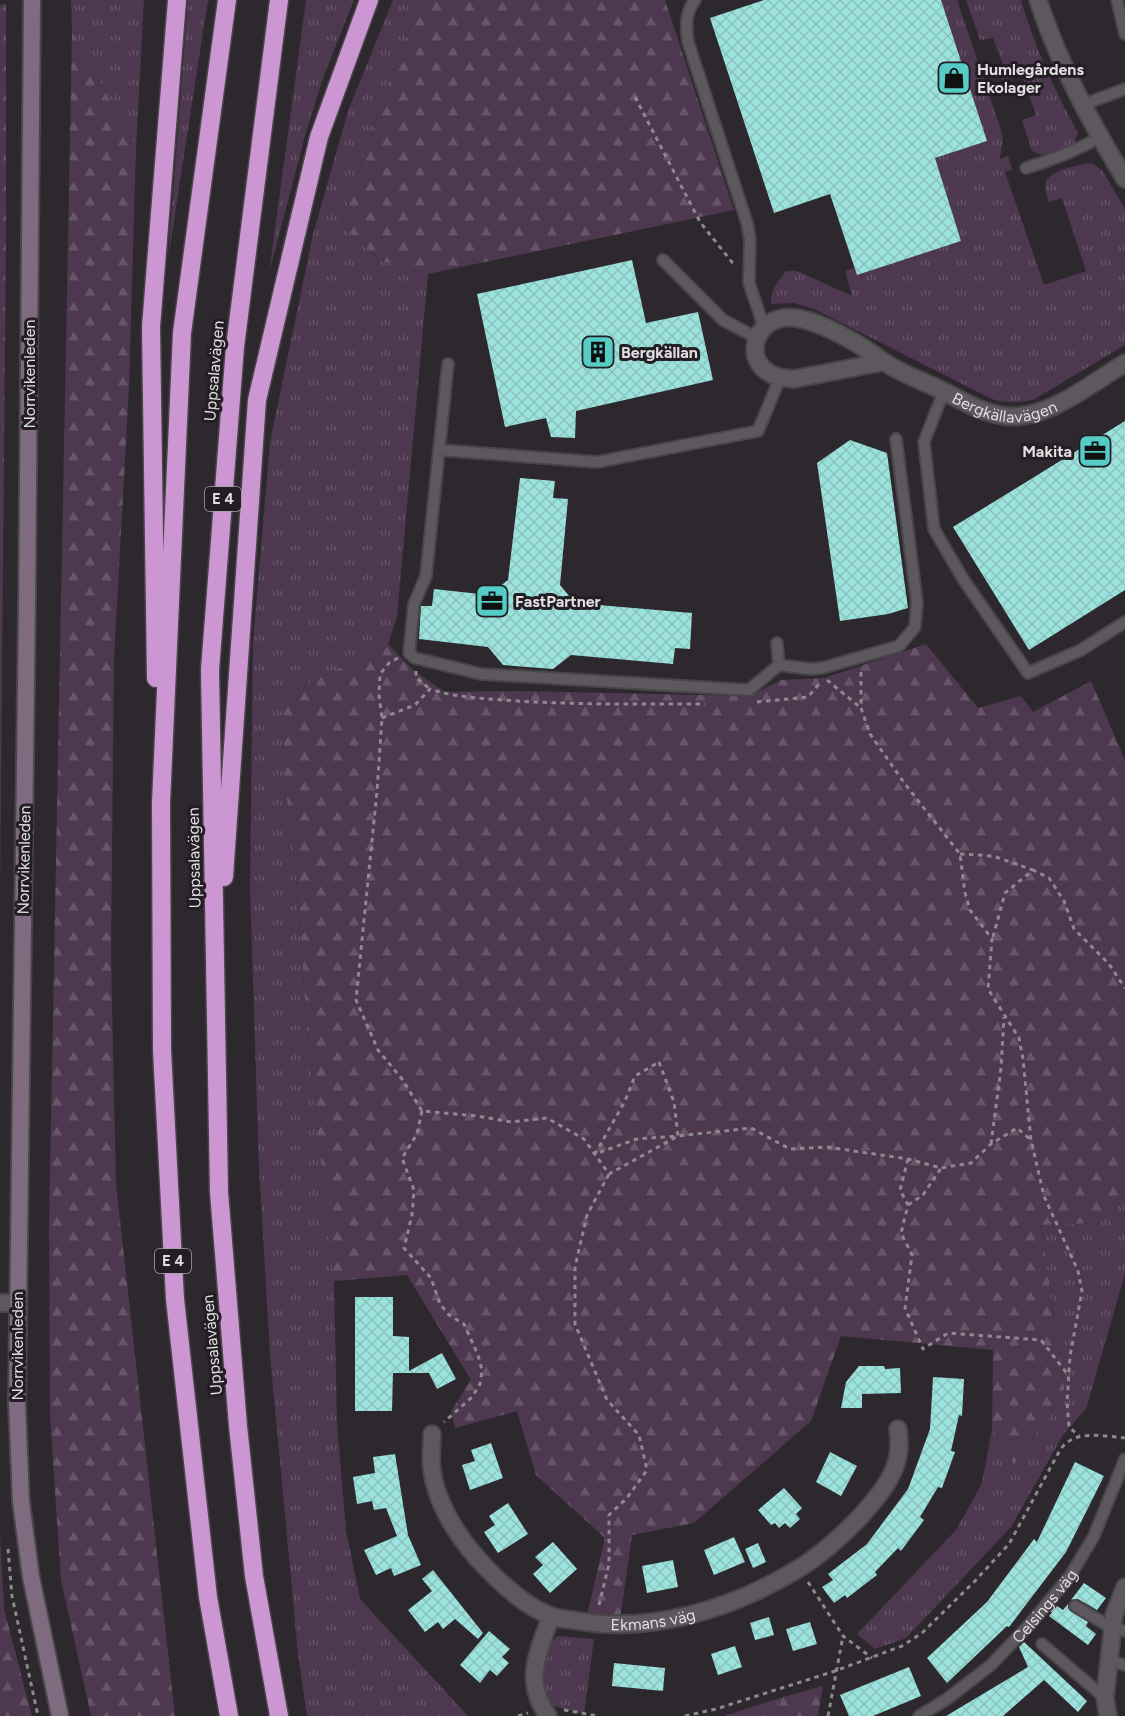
<svg xmlns="http://www.w3.org/2000/svg" width="1125" height="1716" viewBox="0 0 1125 1716" font-family="Figtree,sans-serif">
<defs>
<pattern id="grass-tufts" width="24" height="20" patternUnits="userSpaceOnUse" patternTransform="scale(1.5)"><rect width="24" height="20" fill="#4d384f"/><path d="M3 7l-1-3M5 7V3M7 7l1-3M15 17l-1-3M17 17v-4M19 17l1-3" fill="none" stroke="#665468"/></pattern>
<pattern id="forest-firs" width="22" height="20" patternUnits="userSpaceOnUse" patternTransform="scale(1.5)"><rect width="22" height="20" fill="#4d384f"/><path d="M5 1l3.5 6h-7zM16 11l3.5 6h-7z" fill="#665468"/></pattern>
<pattern id="building-cross-hatch" width="8" height="8" patternUnits="userSpaceOnUse" patternTransform="scale(1.5)"><rect width="8" height="8" fill="#9be2dc"/><path d="M0 0l8 8M0 8l8-8" fill="none" stroke="#8ac2be"/></pattern>
</defs>
<rect width="100%" height="100%" fill="#2c282d"/>
<path fill="url(#grass-tufts)" d="M71 0H144L136 147 72 32Z
M188 0H208L168 259Z
M306 0H354L323 78 305 136 269 273Z
M393 0H421L386 90 341 225 381 261 428 274 397 617 388 644 284 696V779L294 850 308 1042 334 1280 337 1423 346 1531 360 1599 468 1716H307L298 1654 270 1355 259 1168 250 888 253 641 270 442 313 234 348 111Z
M941 0H957L1003 136 1000 159 1008 156 1012 169 1005 172 1044 285 1086 271 1062 198 1049 202 1045 189 1046 180C1057 168 1075 166 1091 163L1102 170 1125 209V345L1033 400C1019 402 1006 404 992 399L814 309 794 303 771 304C770 291 778 281 786 271H797L852 296 845 271 854 268 857 275 961 241 935 158 987 141Z
M966 0H1021C1035 47 1054 90 1078 133L1072 148C1057 155 1048 159 1032 151L1022 120 1036 115 1022 75 1002 81 997 65 1003 64 993 38 980 40Z
M1125 1188V1274L1086 1409 1063 1435 1011 1527 906 1638 875 1649 857 1634 956 1530 982 1483 992 1429 1014 1465 1065 1394 1041 1225 1100 1223Z
M557 1636 594 1639 584 1714 549 1705 541 1683 549 1647Z
M783 1697 774 1716H724Z"/>
<path fill="url(#forest-firs)" d="M421 0H665L734 210 428 274 381 261 341 225 386 90Z
M6 4V233L0 895V5Z
M72 32 136 147 129 388 114 660 111 957 116 1184 175 1716H91L61 1580 50 1416 49 1224Z
M388 644 413 670 445 692 518 691 750 696 781 680 824 678 926 644 978 708 1021 696 1033 712 1091 681 1125 760V1188L1100 1223 1041 1225 1065 1394 1014 1465 992 1429 993 1350 841 1336 811 1421 694 1523 632 1535 620 1620 586 1619 605 1538 536 1475 517 1411 455 1428 451 1411 471 1380 407 1275 334 1281 308 1042 294 850 284 779V696Z
M0 1533 4 1609 32 1716H0Z
M823 1686 818 1716H774L783 1697Z"/>
<path fill="url(#building-cross-hatch)" d="M764 0H941L987 141 935 158 961 241 857 275 830 194 774 213 710 18Z
M632 260 646 323 698 312 713 380 576 411 575 438 551 437 546 418 505 427 477 294Z
M1125 421V590L1029 650 953 527Z
M850 440 887 453 908 608 888 614 840 621 817 463Z
M520 478 555 481 553 498 568 499 560 585 575 603 692 613 690 649 675 648 673 664 571 655 553 669 503 665 488 647 419 639 421 606H432L434 589 489 595 508 580Z
M355 1297H393V1336L409 1337V1371L442 1353 456 1379 437 1389 429 1373H393L392 1411H355Z
M859 1366H884L885 1369 900 1368 901 1393 862 1394V1408H841L846 1382Z
M933 1377 964 1379 962 1416 959 1415 951 1451 955 1452 942 1488 938 1487 920 1517 924 1520 901 1551 898 1548 875 1572 877 1575 847 1598 845 1595 834 1603 822 1587 833 1580 828 1574 867 1544 908 1489 930 1429Z
M491 1443 503 1478 470 1490 462 1465 475 1461 471 1450Z
M830 1452 857 1466 841 1496 816 1482Z
M395 1454 408 1535 421 1565 394 1576 391 1568 376 1575 364 1550 397 1536 386 1508 374 1510 372 1501 357 1504 353 1477 375 1473 373 1457Z
M1075 1462 1104 1476 1066 1552 1009 1627 1007 1626 947 1683 927 1658 987 1602 1034 1539 1037 1542Z
M784 1488 802 1508 796 1514 800 1519 790 1528 785 1523 779 1528 775 1523 771 1525 758 1510Z
M508 1503 528 1534 498 1553 484 1532 495 1525 489 1516Z
M734 1537 745 1562 714 1575 704 1550Z
M553 1542 577 1569 550 1593 533 1574 543 1565 535 1557Z
M758 1543 766 1562 753 1568 745 1549Z
M673 1560 678 1587 647 1593 642 1566Z
M433 1570 483 1633 478 1639 455 1619 443 1629 438 1622 425 1632 408 1610 432 1591 422 1579Z
M1084 1583 1106 1598 1097 1610 1078 1599 1071 1600Z
M1068 1604 1069 1610 1088 1622 1086 1626 1096 1634 1088 1645 1049 1616 1057 1606 1063 1610Z
M769 1617 774 1635 755 1640 750 1623Z
M810 1622 817 1644 793 1651 786 1629Z
M489 1631 510 1649 502 1657 509 1663 497 1676 490 1670 480 1683 460 1665Z
M1024 1642 1087 1701 1078 1712 1044 1680 1003 1716H946L1028 1667 1019 1647Z
M735 1646 742 1667 718 1675 711 1654Z
M614 1663 665 1668 663 1691 612 1686Z
M909 1667 921 1696 873 1716H849L840 1695Z"/>
<g fill="none" stroke-linecap="round" stroke-linejoin="round">
<defs>
<g id="service">
<path d="M695 0C685 13 686 26 688 42L747 223 750 239 749 283 764 327"/>
<path d="M1117 0 1125 34"/>
<path d="M1082 105 1125 89"/>
<path d="M1026 168C1053 160 1076 151 1100 137"/>
<path d="M663 260 723 320 757 338"/>
<path d="M448 364 426 576 414 604 409 653 415 658 481 674 749 690 779 665"/>
<path d="M944 391 924 442 934 529 963 579 1028 673 1081 650 1125 622"/>
<path d="M440 450 597 462 758 431 780 378"/>
<path d="M777 643 779 665 810 669 822 668 899 646 915 627 917 602 896 439"/>
<path d="M1075 1606 1112 1628 1125 1631"/>
<path d="M1042 1644 1105 1698"/>
<path d="M1109 1661 1125 1665"/>
<path id="s1" d="M919 1716 947 1699 991 1665 1029 1625 1070 1576 1094 1536 1125 1459"/>
</g>
<g id="minor">
<path d="M1038 0C1059 64 1090 121 1125 179"/>
<path id="s2" d="M883 362 794 379C735 378 749 311 796 318 820 321 862 345 881 360 899 373 923 381 943 391 963 401 984 414 1006 416 1046 421 1092 383 1125 363"/>
<path id="s3" d="M432 1434C432 1446 430 1458 432 1470 436 1502 456 1534 477 1558 495 1578 524 1606 551 1616 557 1619 566 1619 573 1620 649 1635 732 1609 798 1569 821 1555 841 1537 860 1517 875 1500 894 1479 898 1456 900 1447 899 1438 898 1429"/>
<path d="M548 1716C523 1681 538 1653 551 1616"/>
<path d="M1108 1716 1105 1698 1114 1615 1125 1587"/>
</g>
<path id="tertiary" d="M0 1303H17"/>
<path id="secondary" d="M32 0 27 603 17 1403 21 1502 31 1577 60 1716"/>
<path id="motorway" d="M227 0 182 333 161 803 162 1050 175 1299 208 1597 229 1716
M156 678 151 327 177 0
M224 877 257 400 319 137 369 0
M279 1716 254 1576 238 1426 219 1192 210 670 235 347 279 0"/>
</defs>
<use href="#service" stroke="#49464a" stroke-width="14"/>
<use href="#minor" stroke="#49464a" stroke-width="20"/>
<use href="#tertiary" stroke="#49464a" stroke-width="20"/>
<use href="#secondary" stroke="#49464a" stroke-width="20"/>
<use href="#motorway" stroke="#49464a" stroke-width="21"/>
<path stroke="#8d898d" stroke-width="3" stroke-dasharray="4.5 4.5" stroke-linecap="butt" d="M635 97 700 222 735 266
M398 658 389 663 380 674 379 695 382 718 377 791 356 1000 378 1050 402 1079 422 1111 477 1116 511 1122 547 1118 584 1139 609 1174 678 1136 751 1128 790 1149 827 1147 908 1159 941 1168 971 1163 991 1144 1017 1128 1031 1140
M416 671V678L430 689
M861 672V708L870 734 905 784 960 854 965 893 970 910 992 939 988 989 1019 1038 1023 1059 1031 1140 1044 1196 1078 1271 1082 1291 1070 1356 1067 1402 1069 1427 1079 1436
M827 680 861 708
M757 702 808 697 819 684
M382 718 415 705 430 689C454 697 478 698 503 700 570 705 638 704 705 704
M960 854 993 856 1033 870
M993 937 1005 893 1033 870 1049 878 1064 901 1074 929 1109 964 1125 988
M659 1062 674 1102 678 1136 637 1139 595 1154 625 1101 635 1076Z
M422 1111 417 1134 402 1158 414 1190 412 1215 404 1248 431 1278 440 1304 449 1315 464 1324 478 1355 482 1370 480 1384 472 1397 444 1422
M991 1144 1001 1068 1004 1017
M908 1159 900 1190 908 1205 901 1233 912 1255 905 1308 923 1349 948 1333 1041 1340 1069 1376
M908 1205 923 1195 941 1168
M8 1549 12 1596 38 1716
M808 1582 843 1636 872 1658
M599 1605 609 1564V1515L627 1498 647 1470 639 1435 607 1400 575 1324V1267L587 1215 609 1174
M564 1710 598 1716
M518 1716 528 1713
M685 1716 716 1709 835 1671 902 1646 922 1633 974 1582 1009 1544 1060 1450C1074 1429 1103 1436 1125 1438
M828 1716 843 1636"/>
<use href="#service" stroke="#5c585d" stroke-width="10"/>
<use href="#minor" stroke="#5c585d" stroke-width="16"/>
<use href="#tertiary" stroke="#5c585d" stroke-width="16"/>
<use href="#secondary" stroke="#7e6b80" stroke-width="16"/>
<use href="#motorway" stroke="#cc96d2" stroke-width="18"/>
</g>
<defs>
<symbol id="shop-square" viewBox="-11 -11 22 22"><rect x="-9" y="-9" width="18" height="18" rx="4" fill="#55cdc6" stroke="#221e23"/><path d="M-5-2.5h2.3a2.7 3.5 0 0 1 5.4 0H5L5.5 6h-11ZM-1.5-2.5h3a1.5 2.3 0 0 0-3 0Z" fill="#111"/></symbol>
<symbol id="building-square" viewBox="-11 -11 22 22"><rect x="-9" y="-9" width="18" height="18" rx="4" fill="#55cdc6" stroke="#221e23"/><path d="M-4-6H4V6H1V3H-1V6H-4ZM-2.5-4.3h1.7v1.8h-1.7ZM.8-4.3h1.7v1.8H.8ZM-2.5-1h1.7V.8h-1.7ZM.8-1h1.7V.8H.8Z" fill="#111"/></symbol>
<symbol id="office-square" viewBox="-11 -11 22 22"><rect x="-9" y="-9" width="18" height="18" rx="4" fill="#55cdc6" stroke="#221e23"/><path d="M-6-3h4V-5.5h4V-3h4V5H-6ZM-1-4.5V-3h2v-1.5ZM-6 0V1H6V0Z" fill="#111"/></symbol>
</defs>
<g fill-rule="evenodd">
<use href="#shop-square" x="935" y="59" width="38" height="38"/>
<use href="#building-square" x="579" y="333" width="38" height="38"/>
<use href="#office-square" x="1076" y="432" width="38" height="38"/>
<use href="#office-square" x="473" y="582" width="38" height="38"/>
</g>
<g text-anchor="middle" dominant-baseline="central" stroke-width="6" stroke-linejoin="round" paint-order="stroke">
<g fill="#221e23" stroke="#a8a4a8" stroke-width="1.5">
<rect x="205" y="487" width="36" height="24" rx="4.5"/>
<rect x="155" y="1249" width="36" height="24" rx="4.5"/>
</g>
<g font-size="15" font-weight="bold" fill="#e1dee1">
<text x="223" y="499">E 4</text>
<text x="173" y="1261">E 4</text>
</g>
<g font-size="16" font-weight="bold" fill="#e1dee1" stroke="#221e23" text-anchor="start">
<text x="977" y="69">Humlegårdens<tspan x="977" dy="18">Ekolager</tspan></text>
<text x="621" y="352">Bergkällan</text>
<text x="1072" y="451" text-anchor="end">Makita</text>
<text x="515" y="601">FastPartner</text>
</g>
<g font-size="16" fill="#e1dee1" stroke="#221e23">
<text transform="translate(214 371) rotate(-85)">Uppsalavägen</text>
<text transform="translate(29 374) rotate(-90)">Norrvikenleden</text>
<text stroke="none"><textPath href="#s2" startOffset="435">Bergkällavägen</textPath></text>
<text transform="translate(194 858) rotate(-91)">Uppsalavägen</text>
<text transform="translate(24 860) rotate(-89)">Norrvikenleden</text>
<text transform="translate(212 1345) rotate(-95)">Uppsalavägen</text>
<text transform="translate(17 1346) rotate(-90)">Norrvikenleden</text>
<text stroke="none"><textPath href="#s1" startOffset="168">Celsings väg</textPath></text>
<text stroke="none"><textPath href="#s3" startOffset="334">Ekmans väg</textPath></text>
</g>
</g>
</svg>
